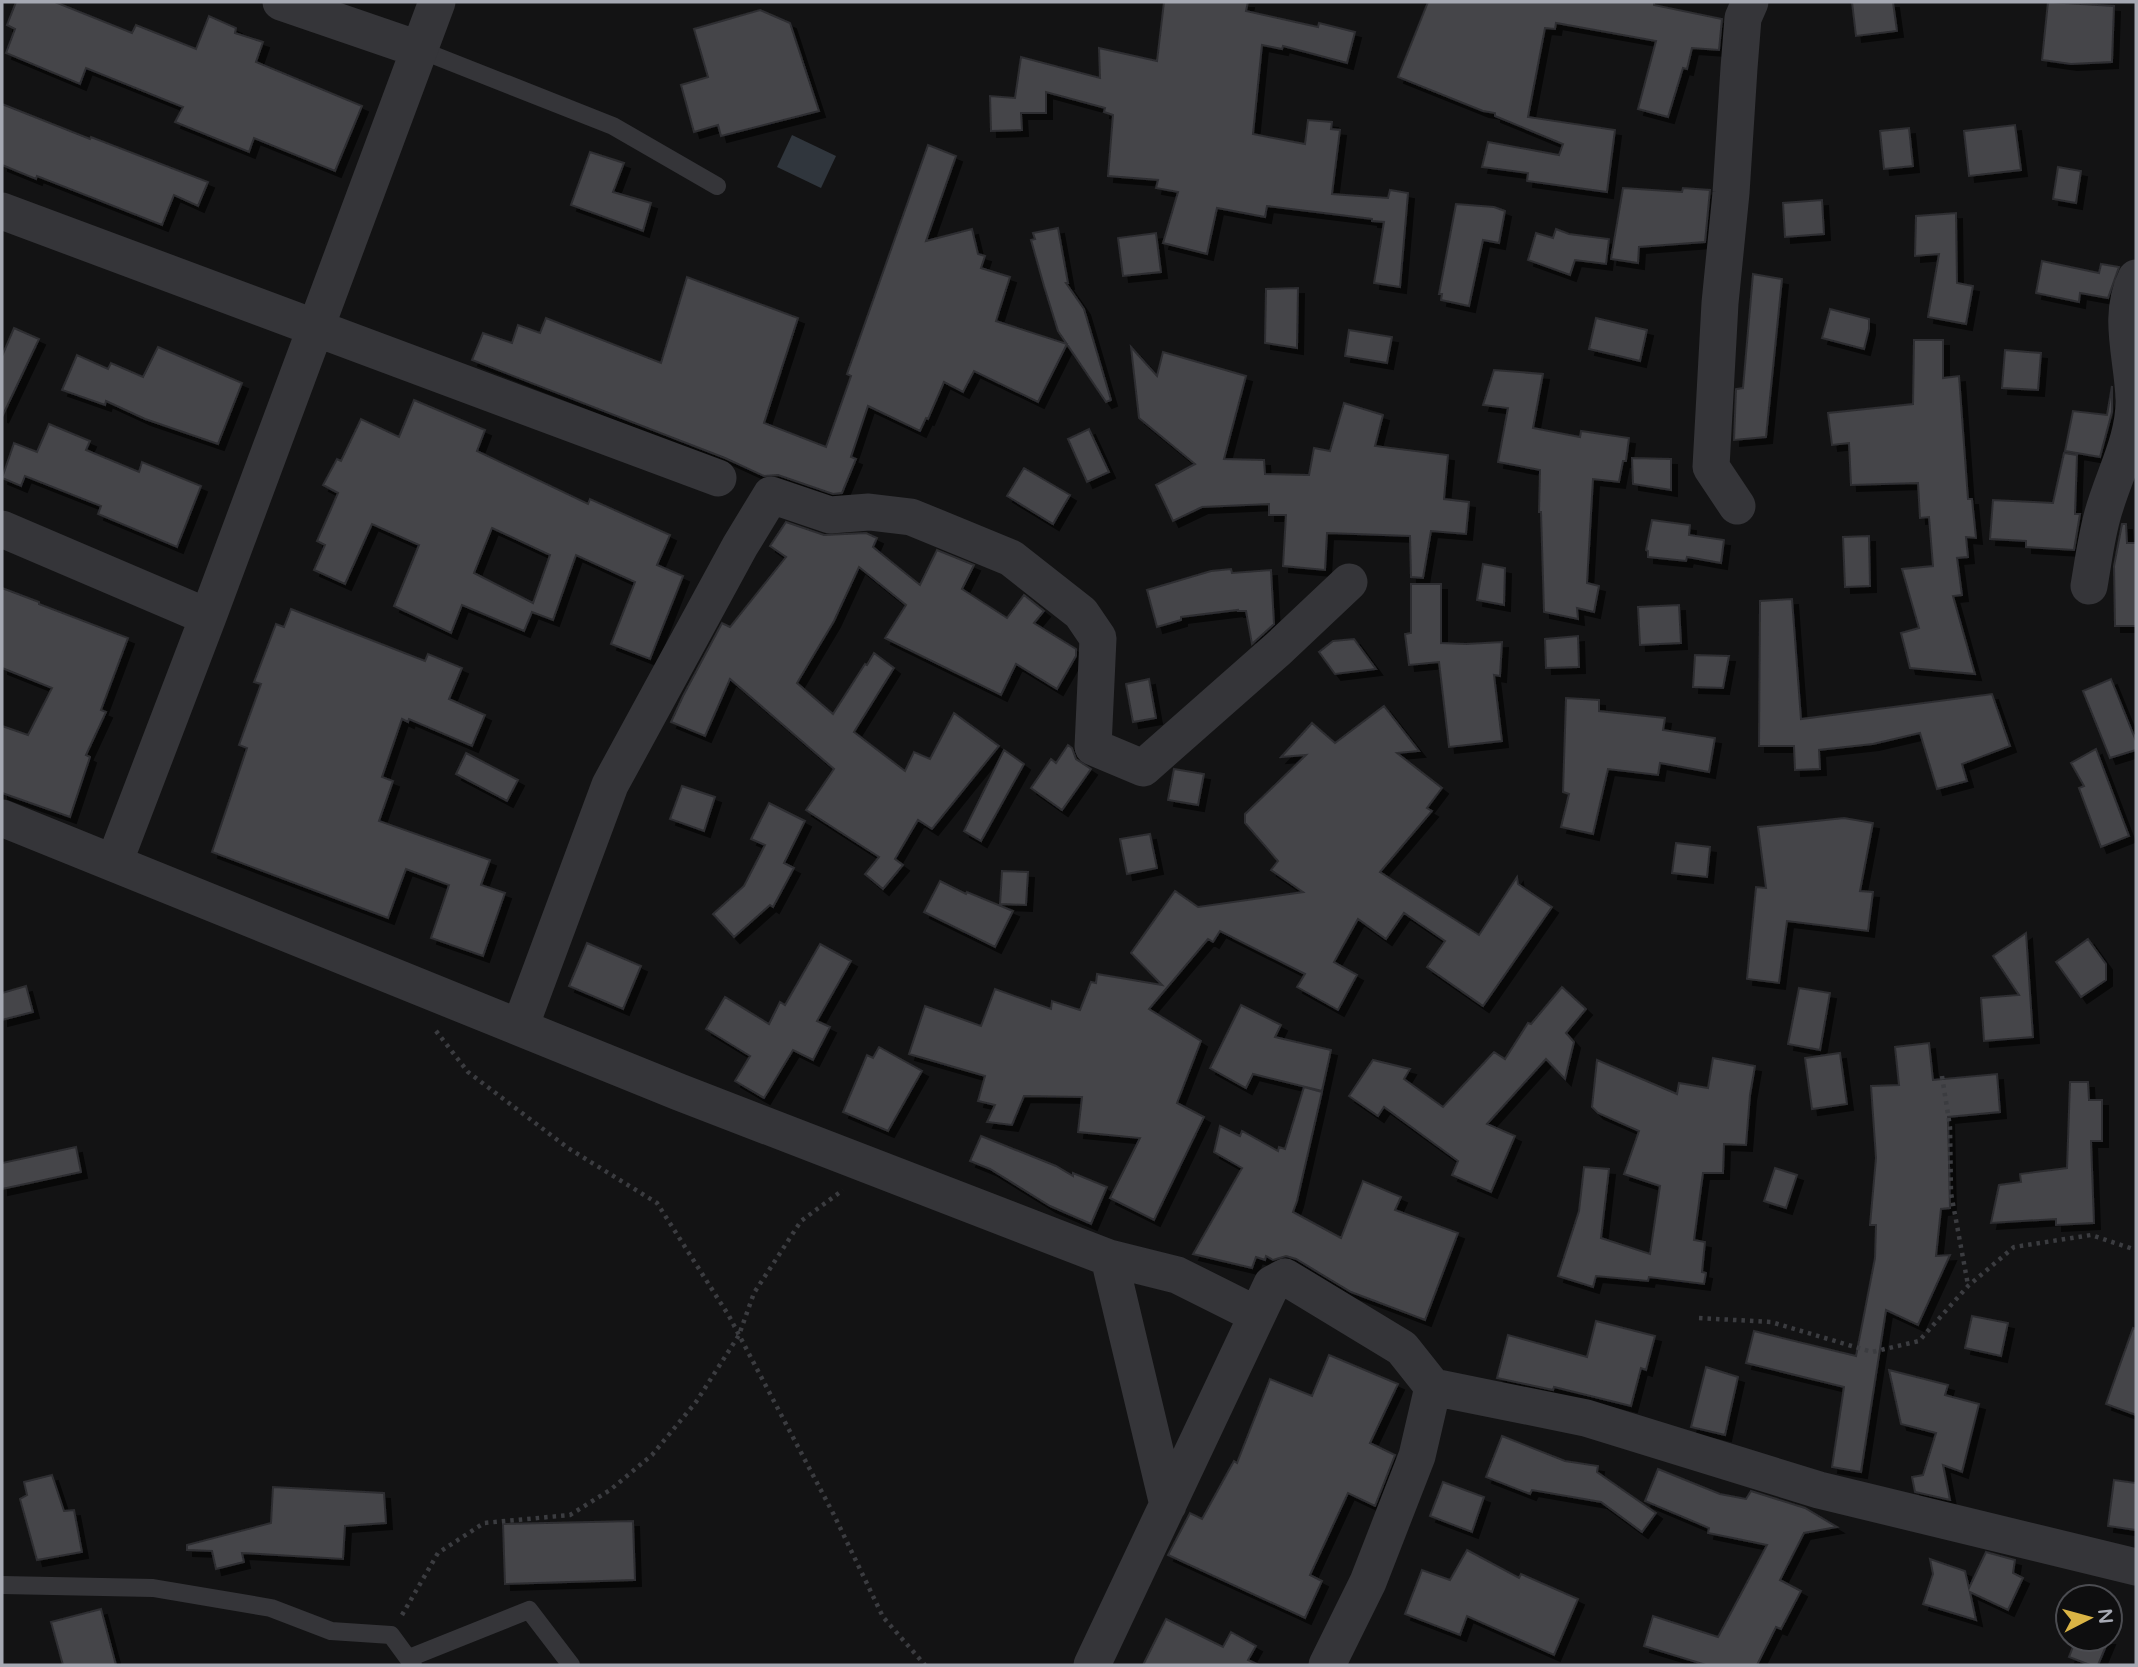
<svg xmlns="http://www.w3.org/2000/svg" width="2138" height="1667" viewBox="0 0 2138 1667" font-family="'Varela Round',sans-serif">
<defs>
<filter id="shadow"><feDropShadow dx="6" dy="6" stdDeviation="0" flood-color="#0009"/></filter>
</defs>
<rect width="100%" height="100%" fill="#131314"/>
<path fill="#30363d" d="M792 135 836 156 821 188 777 167Z"/>
<path fill="#454549" stroke="#2d2d30" stroke-width="2" fill-rule="evenodd" filter="url(#shadow)" d="M16 2H55L132 33 136 25 196 49 209 16 236 28 235 33 263 42 256 62 362 106 335 171 254 138 249 152 175 122 183 107 86 68 80 84 6 53 15 29 7 25Z
M1164 2H1248L1246 11 1318 27 1319 23 1355 32 1347 63 1283 46 1282 49 1262 45 1253 134 1305 144 1308 120 1332 122 1331 129 1340 130 1332 194 1388 198 1390 190 1408 193 1400 287 1374 283 1384 222 1372 221V219L1267 206 1265 217 1217 208 1207 254 1163 243 1178 192 1156 188 1158 180 1108 176 1113 115 1104 112 1105 108 1046 92V113H1021L1022 130 991 131 990 96 1015 98 1021 57 1100 78 1099 48 1157 61Z
M1428 2H1654V5L1722 19 1719 50 1692 48 1687 69 1683 68 1668 117 1638 109 1656 41 1556 23 1555 29 1545 28 1528 117 1615 130 1607 192 1527 181 1528 173 1482 167 1488 142 1559 155 1563 144 1495 116V113L1483 111 1398 77Z
M1852 2H1893L1897 31 1856 36Z
M2048 2 2114 6 2112 62 2071 64 2042 60Z
M760 10 790 23 819 111 721 136 718 125 694 132 681 85 708 77 694 29Z
M2 104 90 139 91 137 208 182 198 206 174 195 162 225 37 176 36 179 2 165Z
M2015 125 2021 170 1969 176 1964 131Z
M1909 128 1913 166 1884 169 1880 131Z
M928 145 956 156 926 241 972 229 978 254 985 256 981 268 1010 277 996 321 1067 344 1038 402 974 371 963 392 944 382 928 419 926 418 920 431 868 406 851 457 856 459 842 493 833 494 778 475 764 476 725 458 472 360 483 333 512 343 518 325 540 333 546 318 661 363 687 277 798 318 764 423 826 447 851 376 847 374Z
M590 152 624 163 613 192 651 203 643 231 571 205Z
M2058 167 2081 171 2076 203 2053 199Z
M1623 188 1682 192 1683 188 1710 190 1705 242 1639 247 1638 263 1611 259Z
M1822 200 1824 234 1785 237 1783 203Z
M1456 204 1494 207 1505 211 1499 243 1483 240 1469 306 1441 300 1442 294H1439Z
M1956 213 1957 283 1973 286 1966 324 1928 317 1939 254 1915 256 1916 216Z
M1058 228 1068 283H1066L1084 309 1111 400 1106 402 1058 331 1044 286 1031 240 1035 239 1033 233Z
M1556 229 1569 234 1609 239 1606 264 1575 260 1570 275 1528 260 1536 233 1553 238Z
M1156 233 1161 272 1123 276 1118 238Z
M2042 261 2099 273 2101 264 2119 267 2108 298 2080 293 2079 302 2036 293Z
M1753 274 1782 279 1766 437 1734 440 1736 389 1743 388Z
M1298 288 1297 348 1265 343 1266 289Z
M1830 309 1869 319V329L1864 349 1822 338Z
M1596 318 1647 330 1640 361 1589 349Z
M14 328 39 339 2 417V356Z
M1349 330 1392 337 1387 363 1345 356Z
M1914 340H1943V378L1959 376 1968 499H1972L1976 538 1966 537 1968 557 1957 558 1962 595 1953 596 1975 674 1910 668 1901 633 1919 628 1902 569 1933 566 1929 517 1920 518 1918 483 1851 485 1849 443 1832 445 1828 413 1913 404Z
M158 347 242 383 218 444 145 419 106 401 105 405 62 390 77 355 108 369 111 363 143 377Z
M1131 347 1157 376 1163 352 1246 376 1224 459 1264 460 1265 474 1309 475 1314 448 1330 451 1344 403 1383 415 1375 446 1448 455 1444 499 1469 502 1466 534 1431 531 1423 578 1411 577 1410 536 1327 533 1325 570 1283 566 1286 515H1269V504L1202 507 1173 521 1156 485 1195 464 1139 418Z
M2005 350 2041 353 2038 390 2002 388Z
M1494 370 1543 374 1533 428 1580 437 1581 431 1629 438 1626 461H1623L1619 482 1593 479 1587 583 1599 586 1594 612 1577 608 1578 619 1544 612 1541 512H1539L1540 470 1498 462 1508 408 1483 405Z
M2112 386V412L2100 457 2065 451 2073 411 2107 415Z
M414 400 485 430 477 451 588 504 590 499 670 535 657 565 683 576 650 659 611 644 635 582 576 555 553 620 532 612 524 631 462 605 451 633 394 606 419 545 372 524 345 584 314 570 325 545 317 541 338 493 323 485 337 459 341 461 361 419 399 437ZM492 528 550 555 533 603 474 573Z
M49 424 90 441 86 450 139 472 142 462 201 486 177 547 98 514 101 506 25 476 21 486 2 478 14 443 37 452Z
M1089 429 1109 472 1087 482 1068 439Z
M2064 453 2077 455 2075 514H2080L2074 550 2026 547V541L1990 539 1993 500 2053 503Z
M1632 458 1671 459V490L1633 484Z
M1024 468 1070 495 1053 524 1007 496Z
M1652 520 1690 525 1689 535 1724 540 1721 563 1687 557 1686 561 1648 557V551L1646 550Z
M786 522 824 535 866 533 877 538 873 547 920 585 937 550 974 565 962 589 1007 618 1024 595 1044 611 1034 623 1076 649V656L1057 689 1016 664 1001 695 885 638 906 605 859 567 834 621 797 683 833 714 865 664 867 665 874 653 894 668 854 732 905 771 914 752 930 759 954 713 999 746 932 829 918 820 895 859 903 865 883 889 865 874 879 857 806 810 834 769 730 679 705 736 671 722 683 696 722 623 730 627 786 557 770 546Z
M2122 524H2126L2127 543H2136V626H2115L2114 566Z
M1869 536 1870 586 1845 587 1843 537Z
M1483 564 1505 568 1504 605 1477 600Z
M1231 569 1232 573 1271 570 1274 624 1252 644 1246 611H1238V610L1181 617V620L1157 627 1147 590 1211 571Z
M1411 584H1441V643L1466 644 1502 642 1500 676 1494 675 1502 741 1449 747 1439 662 1409 665 1405 634 1411 633Z
M2 588 39 602V604L128 638 101 710 106 712 86 755 90 757 70 817 2 793V726L28 735 52 688 2 668Z
M1792 599 1801 719 1992 694 2010 746 1962 764 1967 781 1937 789 1920 733 1873 744 1819 750 1820 769 1795 770 1794 746H1759L1760 601Z
M1679 605 1681 643 1640 645 1638 607Z
M291 609 425 661 428 654 462 668 449 699 485 715 472 746 409 719 408 722 402 719 382 777 393 781 379 821 490 860 481 885 505 893 483 956 431 938 449 885 406 869 388 918 212 852 247 748 239 745 261 684 254 682 276 624 284 627Z
M1578 636 1579 667 1546 668 1545 639Z
M1354 639 1376 669 1335 674 1319 652 1333 641Z
M1695 655 1729 656 1723 688 1693 687Z
M1149 679 1156 718 1133 722 1126 684Z
M2111 679 2136 741V750L2110 758 2083 691Z
M1566 698 1599 700V711L1665 718 1663 730 1715 738 1709 772 1660 763 1658 775 1608 769 1593 834 1561 827 1569 794 1563 792Z
M1384 706 1419 751 1397 753 1442 788 1427 808 1432 811 1380 872 1479 935 1517 877 1518 884 1552 907 1483 1006 1427 967 1445 941 1404 913 1386 939 1358 919 1334 962 1357 975 1338 1010 1297 987 1305 974 1220 931 1213 942 1208 939 1149 1009 1201 1041 1177 1103 1204 1117 1154 1220 1110 1198 1140 1138 1078 1132 1082 1097 1024 1096 1012 1125 987 1122 995 1105 978 1101 985 1076 909 1054 925 1006 981 1026 995 989 1051 1009 1052 1001 1080 1010 1091 982 1096 983 1097 974 1162 985 1131 953 1175 891 1198 907 1303 892 1271 870 1278 861 1245 823V814L1306 755 1281 757 1312 723 1335 743Z
M1068 745 1072 748 1076 759 1091 769 1062 810 1031 788 1051 759 1056 763Z
M2096 749 2129 836 2101 847 2079 788 2084 786 2071 763Z
M1004 750 1024 764 981 841 964 831Z
M466 753 518 780 507 801 456 774Z
M1174 769 1204 774 1198 805 1168 800Z
M682 786 715 797 704 831 670 819Z
M769 803 805 821 784 863 794 868 773 907 770 905 734 937 713 914 744 886 765 845 751 839Z
M1844 818 1873 823 1860 891 1873 892 1868 931 1787 921 1779 983 1747 979 1756 887 1766 888 1758 827Z
M1150 834 1157 868 1127 874 1120 839Z
M1676 843 1710 847 1707 877 1672 873Z
M1002 871 1028 872 1026 905 1000 904Z
M940 881 966 894 967 892 1013 911 995 947 924 912Z
M2026 933 2033 1037 1984 1041 1981 998 2019 995 1993 956Z
M2088 939 2106 964V980L2081 997 2056 962Z
M587 943 641 966 623 1009 569 986Z
M820 944 851 961 817 1021 830 1027 813 1060 793 1050 764 1098 735 1081 750 1056 706 1029 725 997 769 1024 780 1002 785 1005Z
M26 986 33 1012 2 1020V993Z
M1562 987 1586 1009 1566 1033 1574 1042 1565 1079 1546 1059 1487 1124 1515 1136 1491 1192 1452 1175 1458 1161 1384 1107 1378 1116 1349 1096 1373 1060 1410 1069 1404 1079 1443 1107 1494 1052 1505 1059 1528 1023 1531 1024Z
M1799 988 1830 993 1820 1050 1788 1044Z
M1241 1005 1281 1025 1275 1037 1331 1050 1322 1091 1253 1074 1246 1088 1210 1068Z
M1929 1043 1933 1080 1997 1074 2000 1112 1948 1117 1950 1208 1941 1209 1936 1256 1950 1255 1918 1325 1886 1310 1861 1472 1832 1467 1844 1387 1746 1363 1754 1331 1856 1356 1875 1258 1876 1225H1870L1876 1158 1871 1086 1899 1085 1895 1047Z
M879 1047 922 1071 888 1131 843 1112 867 1055 873 1058Z
M1840 1053 1847 1104 1812 1109 1805 1058Z
M1713 1058 1755 1066 1750 1095 1746 1145 1724 1144 1723 1173H1703L1694 1240 1705 1242 1702 1272 1706 1273 1704 1284 1649 1277 1648 1281 1596 1276 1593 1287 1558 1276 1579 1211 1584 1167 1609 1169 1601 1238 1650 1254 1660 1186 1624 1174 1639 1131 1598 1113 1592 1107 1597 1060 1677 1094 1679 1083 1708 1088Z
M2070 1082H2088L2089 1100H2102V1141H2091L2094 1223 2056 1225V1219L1991 1223 1999 1185 2021 1182 2020 1174 2067 1168Z
M1304 1087 1322 1092 1297 1201 1293 1212 1341 1238 1363 1181 1401 1197 1395 1210 1458 1233 1425 1320 1351 1292 1296 1259 1286 1256 1273 1260 1266 1256 1265 1260 1256 1257 1252 1268 1193 1254 1242 1168 1214 1152 1220 1126 1240 1136 1242 1131 1278 1151 1279 1147 1285 1149Z
M981 1136 1056 1166 1073 1176V1173L1107 1187 1091 1224 1050 1206 990 1169 970 1161Z
M76 1147 81 1172 2 1189V1163Z
M1775 1168 1797 1175 1786 1208 1764 1201Z
M1972 1316 2008 1323 2001 1356 1965 1348Z
M1596 1321 1655 1336 1646 1370 1641 1368 1631 1406 1554 1387 1553 1390 1497 1378 1508 1335 1587 1357Z
M2133 1328 2136 1329V1415L2106 1404Z
M1329 1355 1398 1384 1370 1443 1395 1455 1375 1506 1348 1493 1310 1575 1322 1581 1305 1618 1168 1555 1190 1513 1202 1519 1234 1461 1237 1463 1270 1379 1312 1396Z
M1706 1367 1738 1377 1725 1435 1691 1427Z
M1889 1370 1948 1385 1945 1395 1979 1404 1962 1472 1943 1465 1950 1500 1915 1492 1912 1477 1923 1475 1936 1433 1901 1424Z
M1502 1436 1565 1461 1598 1466 1597 1472 1656 1513 1642 1532 1601 1502 1532 1490 1530 1494 1486 1477Z
M1658 1469 1720 1494 1746 1499 1751 1491 1805 1508 1837 1527 1804 1533 1780 1580 1801 1591 1781 1629 1776 1627 1757 1665H1706L1644 1646 1653 1616 1718 1637 1767 1545 1708 1533 1709 1528 1645 1501Z
M52 1475 64 1511 74 1510 82 1552 37 1560 20 1499 27 1495 24 1482Z
M2114 1480 2136 1483V1530L2108 1526Z
M1443 1482 1484 1497 1472 1532 1430 1516Z
M273 1487 384 1493 386 1523 345 1526 343 1559 242 1553 244 1562 216 1569 212 1551 187 1550V1545L271 1523Z
M633 1521 635 1580 505 1584 503 1524Z
M1467 1550 1519 1578 1521 1574 1578 1599 1554 1655 1467 1616 1460 1635 1405 1614 1422 1570 1450 1580Z
M1986 1552 2015 1560 2013 1573 2023 1578 2008 1610 1970 1592 1976 1620 1923 1604 1933 1574 1930 1559 1965 1571 1969 1588Z
M101 1609 116 1665H63L51 1622Z
M1166 1619 1223 1647 1231 1632 1256 1646 1248 1660 1259 1665H1143Z
M2076 1639H2109L2098 1665H2090L2069 1657Z"/>
<g fill="none" stroke-linecap="round" stroke-linejoin="round">
<path stroke="#3b3c40" stroke-width="4.5" stroke-dasharray="3.5 5" stroke-linecap="butt" d="M436 1031 468 1072 568 1148 657 1203 729 1316 834 1515 883 1617 925 1665
M1942 1076 1950 1127 1951 1193 1968 1285
M1699 1318 1771 1322 1872 1352 1919 1341 1968 1286 2014 1247 2091 1235 2136 1250
M402 1615 438 1553 484 1523 570 1515 610 1490 652 1455 696 1402 739 1335 754 1293 801 1221 843 1190"/>
<path stroke="#353539" stroke-width="18" d="M418 49 613 126 717 186
M2 1585 153 1588 271 1608 331 1631 391 1635 413 1665
M409 1658 529 1610 571 1665"/>
<path stroke="#353539" stroke-width="37" d="M281 2 418 49
M2 211 718 478
M1737 506 1711 467 1720 303 1731 193 1739 68 1743 18 1750 2
M2 529 208 617
M2089 586C2093 563 2096 539 2102 517 2112 478 2135 440 2134 399 2133 358 2117 317 2136 278
M2 818 679 1092 1109 1258 1177 1275 1257 1315
M114 863 208 617 437 2
M520 1027 610 785 740 546 771 495 830 515 869 512 911 517 1011 558 1081 613 1098 638 1093 747 1143 768 1278 649 1349 582
M1109 1258 1168 1505
M1092 1665 1272 1284 1285 1277 1402 1348 1433 1387 1586 1418 1819 1490 2136 1567
M1327 1665 1368 1582 1417 1456 1433 1387"/>
</g>
<rect width="2138" height="1667" fill="none" stroke="#a6a9b3" stroke-width="7"/>
<g transform="translate(2089 1618) rotate(84)"><circle r="33" fill="#0e0e0f" stroke="#4b4c51" stroke-width="2"/>
<path d="M0-5L12 26L0 18L-12 26Z" fill="#dab445"/>
<text y="-10" font-size="19" font-weight="bold" text-anchor="middle" fill="#a6a9b3">N</text>
</g>
</svg>
